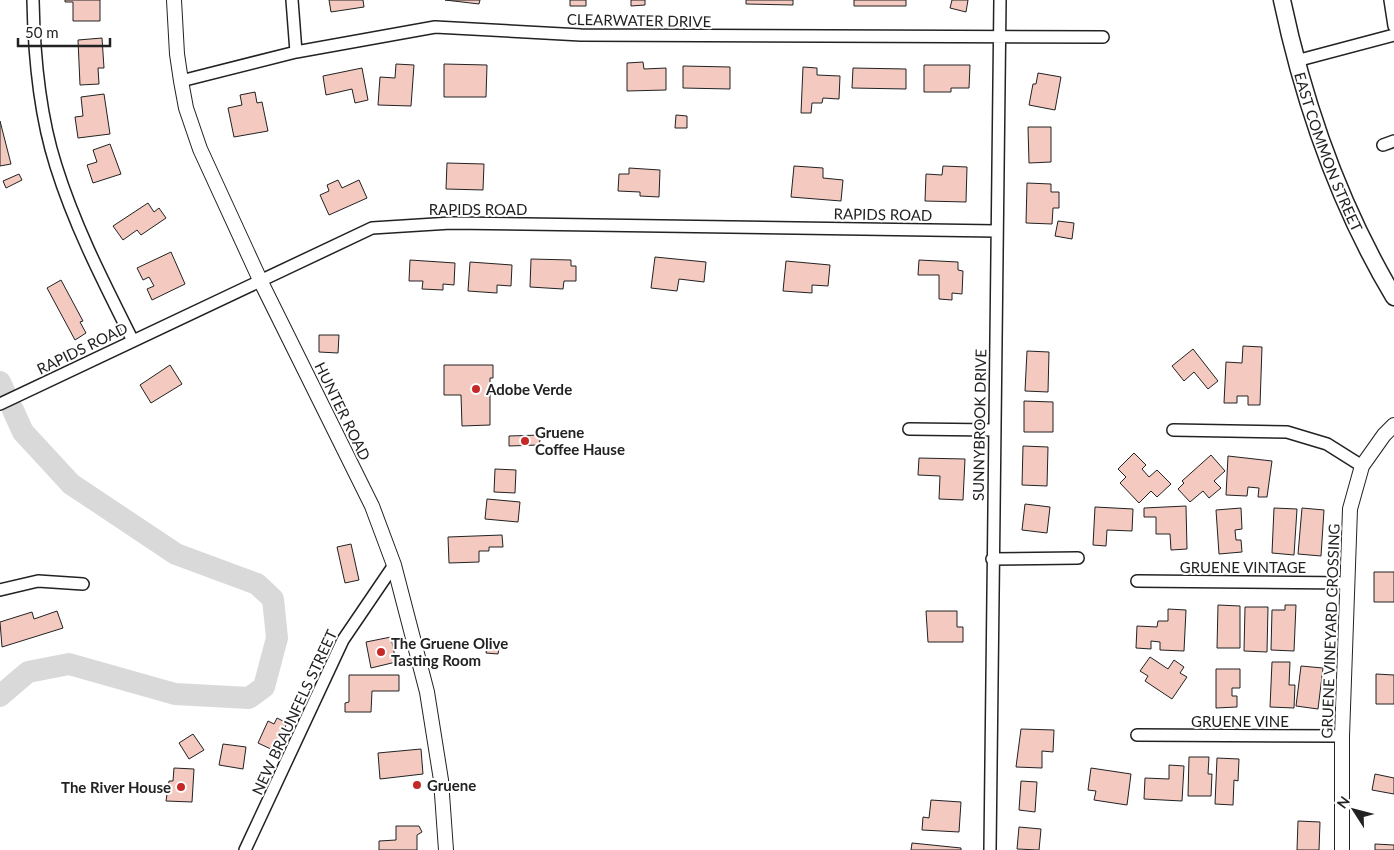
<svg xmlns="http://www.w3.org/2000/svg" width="1394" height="850" viewBox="0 0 1394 850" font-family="Lato,sans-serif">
<rect width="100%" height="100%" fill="#fff"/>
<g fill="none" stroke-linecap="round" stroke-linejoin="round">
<path stroke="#d9d9d9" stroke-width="22" d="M0 382 4 391
M0 696 28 672 69 664 175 694 249 698 264 687 277 638 273 599 257 584 176 554 71 484 23 432 13 410"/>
</g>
<path fill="#f3c9c0" stroke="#222" d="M65 0H100V21H73V2H65Z
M329 0H363L364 7 331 12Z
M445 0H480L479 4Z
M570 0H586V6H570Z
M631 0H645V5L631 6Z
M746 0H793V5L746 4Z
M854 0H906V6H854Z
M952 0H968L966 12 950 8Z
M102 38 104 68H98L99 84 80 85 78 40Z
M643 62 644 69 666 68V90L627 91V63Z
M396 64 414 65 411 106 378 105 380 77 395 78Z
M444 64 487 65 486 97H444Z
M924 65H970L969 88H951V92H924Z
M683 66 730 67V89L683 88Z
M803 67 817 68V75L840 76 839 99 823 98 822 103H812L811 113H801Z
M362 68 368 100 355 103 352 89 326 95 323 76Z
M853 68 906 69V89L852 88Z
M1038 73 1061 77 1055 110 1029 105 1033 84H1036Z
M255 92 257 103 262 102 268 131 234 137 228 108 242 105 240 95Z
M104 94 110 134 78 138 75 117 83 116 81 97Z
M676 115 687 116V128H675Z
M0 121 11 164 0 166Z
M1028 127H1051V162L1029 163Z
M110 144 121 174 93 183 87 165 97 162 93 150Z
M447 163 484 164 483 190 446 189Z
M794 166 823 168V178L843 180 841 201 791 197Z
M943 166 967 167 966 202 925 201 926 174 942 175Z
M629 168 660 170 659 197 640 196V192L618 191 619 174H629Z
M19 174 22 180 6 188 3 181Z
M338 180 342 188 359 180 367 198 329 215 320 195 329 191 327 185Z
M1027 183 1051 184V192H1059V208H1053L1052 224 1026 223Z
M148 203 154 212 159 208 166 218 141 235 137 230 123 240 113 226Z
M1058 221 1074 223 1072 239 1055 236Z
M171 252 185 284 152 300 147 289 154 286 149 277 143 280 137 268Z
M655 257 706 262 704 282 679 279 677 291 651 288Z
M531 259 571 260V266H576V281H564L563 289 530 287Z
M410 260 455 263 454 285 443 284V290L422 289 423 281H409Z
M919 260 958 262V270L963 271 962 294 952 293V300L939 299V275H918Z
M786 261 830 265 828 286 812 285V293L783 291Z
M470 262 512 265 511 286 497 285V293L468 291Z
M61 280 83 321 80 322 86 333 75 340 47 288Z
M319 335H339L338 353 319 352Z
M1243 346 1262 347 1260 405H1248V396H1237V403H1224L1226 362 1242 363Z
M1193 349 1218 381 1208 389 1194 372 1184 381 1172 366Z
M1027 351 1049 352 1048 392 1025 391Z
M170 365 182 384 151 403 140 385Z
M444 365H493V378H490V425L462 426 461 395H444Z
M1024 401 1053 402V432H1024Z
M541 435 539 445 509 446V436Z
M1023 446 1048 447 1047 486 1022 485Z
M1134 453 1146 465 1142 469 1149 477 1157 470 1171 484 1157 497 1151 491 1139 503 1120 483 1126 477 1118 469Z
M1211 455 1225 471 1214 481 1221 488 1209 498 1203 491 1190 502 1178 489 1184 483 1182 481Z
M1228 456 1272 461 1267 497H1258L1259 488 1248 487 1247 496 1226 495Z
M919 458 965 459 963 500 939 499 940 476 918 475Z
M495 469 516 470 515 493 494 492Z
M487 499 520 502 518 522 485 519Z
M1025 504 1050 507 1047 533 1022 530Z
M1186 506 1187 549 1171 550 1170 534H1156V517H1144V508Z
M1095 507 1133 509 1132 531 1107 530 1106 546 1093 545Z
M1241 508 1242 529 1235 530 1236 540H1241L1242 552 1219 554 1216 510Z
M1274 508 1297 509 1294 555 1272 553Z
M1302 508 1324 510 1321 556 1298 554Z
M502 535 503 547H489V551H479V562L449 563 448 537Z
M351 544 359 580 345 583 337 547Z
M1374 572H1394V602H1374Z
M1218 605 1240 606V648H1217Z
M1285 605H1296L1294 651 1271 650 1272 610H1285Z
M1245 607H1268L1267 652 1244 651Z
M1168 609 1186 610 1184 651 1160 650V642L1151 641V649L1136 648 1137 626 1157 627 1158 621H1168Z
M57 611 63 628 2 647 0 622 32 612 34 619Z
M926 611H957V627H963V642H928Z
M391 637 396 662 371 668 366 642Z
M488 640 500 642 498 654 486 653Z
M1150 657 1168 669 1174 660 1184 667 1180 673 1187 677 1172 699 1145 681 1148 676 1140 671Z
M1272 662H1290L1289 685H1295L1294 708 1270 707Z
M1301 666 1323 668 1318 709 1296 706Z
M1216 669H1240V688H1232V696H1237V707L1216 708Z
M1376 674 1394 675V704H1376Z
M349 675H399V691H372L371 712H345V703L349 702Z
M277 718 287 723 275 751 258 743 268 721 274 724Z
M1021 729 1054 730 1053 752 1042 751V768L1016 767Z
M193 734 204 750 189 759 179 743Z
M223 744 246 747 243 769 219 765Z
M421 749 423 774 380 779 378 753Z
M1189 757H1209L1208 774H1212L1211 796H1188Z
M1217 758 1239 759 1238 781 1234 780 1233 805 1215 804Z
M1169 765 1184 766 1182 801 1144 799 1145 778 1169 779Z
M174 768 194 769 192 802 166 801 169 781H173Z
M1091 768 1131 774 1127 805 1094 800 1096 791 1088 790Z
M1375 774 1394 778V794L1372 790Z
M1021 781 1037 782 1035 812 1019 810Z
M931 800 961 802 959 832 922 830 923 817 929 818Z
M1298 821 1320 822 1319 850H1297Z
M396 826H419L422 832 417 835V850H379V841L396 840Z
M1019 827 1041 829 1039 850 1017 849Z
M912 843 961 848V850H911Z
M1375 844 1394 845V850H1375Z"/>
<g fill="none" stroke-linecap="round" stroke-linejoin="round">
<defs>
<path id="minor" d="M33 0C34 55 39 113 56 166 75 227 104 283 133 341
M292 0 296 52
M1390 0 1394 26
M1296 61 1394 35
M181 81 296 52 435 27 581 35 1103 37
M1383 145 1394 141
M0 404 372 228 451 223 996 231
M909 429 994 430
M1173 430 1287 432 1327 444 1362 466
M992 559 1078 558
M1137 581 1348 583
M0 590 38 581 83 584
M1137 735 1342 736
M245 850 343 640 394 565
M990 850 1000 0"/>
<path id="tertiary" d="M174 0 177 54 181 81 186 108 200 149 261 282 372 506 394 565 427 692 441 780 446 850
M1342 850V736L1350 509 1362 466 1384 435 1394 425"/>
<g id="secondary">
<path id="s1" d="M1282 0C1304 104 1339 205 1394 297"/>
</g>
</defs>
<use href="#minor" stroke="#222" stroke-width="14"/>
<use href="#tertiary" stroke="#222" stroke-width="16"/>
<use href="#secondary" stroke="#222" stroke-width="19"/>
<use href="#minor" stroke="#fff" stroke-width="11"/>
<use href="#tertiary" stroke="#fff" stroke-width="14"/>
<use href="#secondary" stroke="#fff" stroke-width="16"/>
</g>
<g fill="#c62828" stroke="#fff" stroke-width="2">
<circle cx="476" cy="389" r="5"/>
<circle cx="525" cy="441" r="5"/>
<circle cx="381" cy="652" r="5"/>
<circle cx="417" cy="785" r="5"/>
<circle cx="181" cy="787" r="5"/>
</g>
<g text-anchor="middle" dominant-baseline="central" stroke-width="4" stroke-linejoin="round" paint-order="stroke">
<g font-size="15" fill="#222" stroke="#fff">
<text transform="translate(639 20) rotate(1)">CLEARWATER DRIVE</text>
<text stroke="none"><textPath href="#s1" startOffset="159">EAST COMMON STREET</textPath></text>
<text x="478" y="209">RAPIDS ROAD</text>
<text transform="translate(883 214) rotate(1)">RAPIDS ROAD</text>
<text transform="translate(82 348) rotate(-26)">RAPIDS ROAD</text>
<text transform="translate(343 411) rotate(64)">HUNTER ROAD</text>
<text transform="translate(979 425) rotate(-89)">SUNNYBROOK DRIVE</text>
<text x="1243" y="567">GRUENE VINTAGE</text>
<text transform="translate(1330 631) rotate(-88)">GRUENE VINEYARD CROSSING</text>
<text transform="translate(294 712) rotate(-65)">NEW BRAUNFELS STREET</text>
<text x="1240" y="721">GRUENE VINE</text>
</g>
<g font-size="15" font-weight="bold" fill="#222" stroke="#fff" text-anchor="start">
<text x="486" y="389">Adobe Verde</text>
<text x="535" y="432">Gruene<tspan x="535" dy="17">Coffee Hause</tspan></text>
<text x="391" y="643">The Gruene Olive<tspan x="391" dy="17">Tasting Room</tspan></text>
<text x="427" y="785">Gruene</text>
<text x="171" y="787" text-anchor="end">The River House</text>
</g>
</g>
<g transform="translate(1354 810) rotate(306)" stroke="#ffffff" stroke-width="4" paint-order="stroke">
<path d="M0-4L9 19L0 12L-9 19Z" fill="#222222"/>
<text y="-8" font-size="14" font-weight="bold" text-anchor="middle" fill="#222222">N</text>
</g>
<path d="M18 38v8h92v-8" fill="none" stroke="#222222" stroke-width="2.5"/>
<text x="25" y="38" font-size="15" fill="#222222" stroke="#ffffff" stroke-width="4" paint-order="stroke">50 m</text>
</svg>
